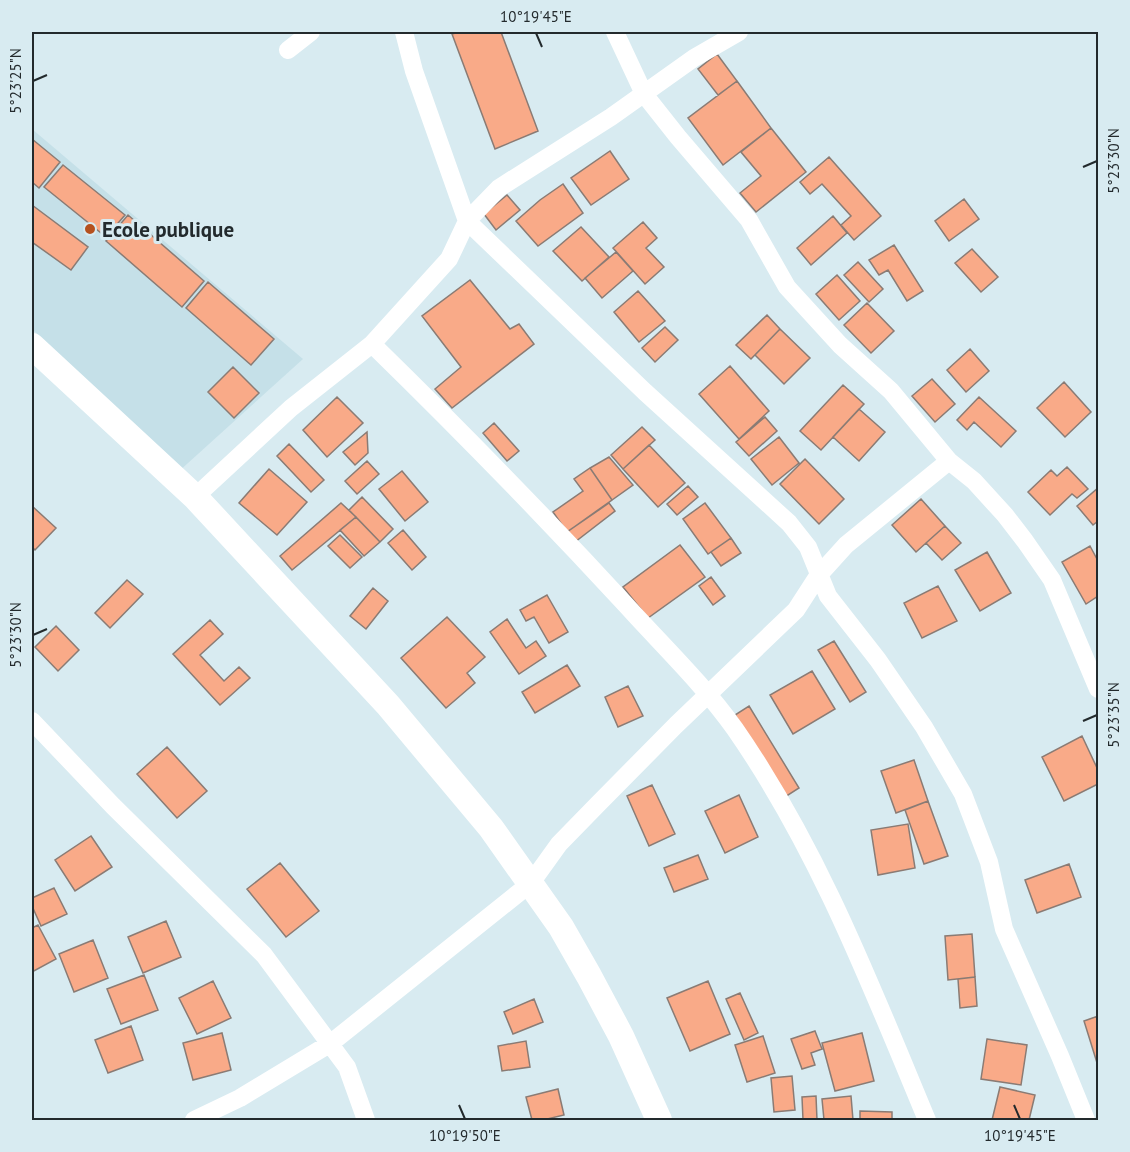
<svg xmlns="http://www.w3.org/2000/svg" width="1130" height="1152" viewBox="0 0 1130 1152" font-family="'PT Sans',sans-serif">
<rect width="100%" height="100%" fill="#d8ebf1"/>
<path fill="#c5e0e8" d="M32 129 303 359 177 473 32 329Z"/>
<path fill="#f9aa88" stroke="#8a7b74" stroke-width="1.5" d="M459 32H501L538 131 495 149 452 34Z
M717 54 737 81 718 95 698 69Z
M737 81 771 128 723 165 688 118Z
M771 128 806 172 756 212 740 193 761 176 741 152Z
M32 139 60 162 39 188 32 182Z
M610 151 629 179 591 205 571 178Z
M829 157 881 216 854 240 841 225 851 216 822 184 810 194 800 182Z
M63 165 125 215 106 237 44 187Z
M563 184 583 213 538 246 516 221 540 200Z
M507 195 520 210 496 230 484 214Z
M964 199 979 219 949 241 935 221Z
M32 205 88 247 71 270 32 242Z
M128 215 204 281 182 307 106 241Z
M833 216 847 233 811 265 797 248Z
M643 222 657 238 646 248 664 267 645 284 613 248Z
M581 227 609 257 582 281 553 251Z
M894 245 923 291 907 301 888 270 879 275 869 260Z
M972 249 998 277 981 292 955 263Z
M616 252 633 271 602 298 585 278Z
M858 262 883 289 869 302 844 275Z
M837 275 860 301 839 320 816 294Z
M470 280 510 329 519 324 534 344 452 408 435 389 461 367 422 316Z
M208 282 274 339 251 365 186 308Z
M638 291 665 321 639 342 614 312Z
M867 303 894 331 871 353 844 325Z
M767 315 780 329 751 359 736 345Z
M665 327 678 340 655 362 642 348Z
M780 329 810 358 784 384 755 355Z
M970 349 989 371 966 392 947 370Z
M730 366 769 411 739 439 699 394Z
M233 367 259 393 234 418 208 392Z
M932 379 955 404 935 422 912 396Z
M1064 382 1091 412 1065 437 1037 408Z
M843 385 864 404 821 450 800 431Z
M337 397 363 423 327 457 303 430Z
M979 397 1016 431 1001 447 974 422 967 430 957 420Z
M859 409 885 432 859 461 833 437Z
M765 417 777 431 749 456 736 442Z
M494 423 519 451 507 461 483 433Z
M642 427 655 440 623 469 611 455Z
M367 432 368 453 355 465 343 452Z
M779 437 799 463 772 485 751 459Z
M289 444 324 480 311 492 277 456Z
M649 445 685 483 658 507 623 469Z
M609 457 633 485 612 500 590 468Z
M805 459 844 499 819 524 780 484Z
M367 461 379 474 357 494 345 481Z
M1067 467 1088 489 1077 498 1072 494 1050 515 1028 492 1051 470 1057 476Z
M590 468 612 500 567 532 553 512 583 491 574 479Z
M269 469 307 502 277 535 239 503Z
M402 471 428 502 405 521 379 489Z
M688 486 698 497 677 515 667 504Z
M1098 488V521L1093 525 1077 506Z
M362 497 393 529 380 542 349 510Z
M921 499 945 526 916 552 892 525Z
M341 503 356 517 292 570 280 556Z
M609 503 615 511 575 542 567 532Z
M705 503 731 538 708 554 683 519Z
M32 506 56 528 35 550 32 547Z
M356 517 380 542 364 556 340 530Z
M945 526 961 543 942 560 926 543Z
M403 530 426 557 412 570 388 543Z
M340 535 362 557 350 568 328 546Z
M731 538 741 553 721 566 711 552Z
M680 545 705 577 648 618 623 587Z
M1090 546 1098 561V596L1086 604 1062 562Z
M987 552 1011 593 980 611 955 570Z
M711 577 725 596 713 605 699 586Z
M127 580 143 594 110 628 95 613Z
M938 586 957 621 922 638 904 603Z
M373 588 388 601 366 629 350 616Z
M547 595 568 632 549 643 534 617 526 621 520 610Z
M447 617 485 657 467 673 475 683 446 708 401 658Z
M507 619 526 648 536 641 546 656 519 674 490 632Z
M210 620 223 634 200 655 224 681 239 667 250 678 220 705 173 654Z
M56 626 79 650 58 671 35 647Z
M834 641 866 692 850 702 818 650Z
M567 665 580 686 535 713 522 692Z
M812 671 835 709 793 734 770 695Z
M628 686 643 716 618 727 605 697Z
M749 706 799 788 785 797 735 715Z
M1082 736 1098 770V784L1064 801 1042 757Z
M167 747 207 791 177 818 137 774Z
M914 760 928 801 896 813 881 771Z
M652 785 675 834 649 846 627 796Z
M739 795 758 837 725 853 705 811Z
M928 801 948 856 924 864 905 810Z
M908 824 915 868 878 875 871 830Z
M91 836 112 867 75 891 55 860Z
M698 855 708 879 674 892 664 868Z
M280 863 319 911 286 937 247 889Z
M1069 864 1081 897 1037 913 1025 880Z
M54 888 67 914 41 926 32 906V898Z
M166 921 181 957 143 973 128 937Z
M38 925 56 959 32 972V928Z
M972 934 975 977 948 980 945 936Z
M93 940 108 978 74 992 59 954Z
M144 975 158 1010 121 1024 107 989Z
M975 977 977 1006 960 1008 958 979Z
M213 981 231 1018 197 1034 179 998Z
M708 981 730 1034 690 1051 667 998Z
M740 993 758 1033 744 1040 726 999Z
M534 999 543 1022 513 1034 504 1012Z
M1098 1016V1066L1084 1021Z
M131 1026 143 1060 108 1073 95 1040Z
M815 1031 822 1049 811 1053 815 1065 802 1069 791 1039Z
M222 1033 231 1070 193 1080 183 1043Z
M862 1033 874 1081 835 1091 822 1043Z
M763 1036 775 1073 747 1082 735 1045Z
M987 1039 1027 1045 1021 1085 981 1079Z
M526 1041 530 1067 502 1071 498 1046Z
M792 1076 795 1110 774 1112 771 1078Z
M1000 1087 1035 1095 1029 1120H992Z
M558 1089 564 1115 543 1120H532L526 1097Z
M816 1096 817 1120H803L802 1097Z
M851 1096 853 1120H824L822 1099Z
M860 1111 892 1112V1120H860Z"/>
<g fill="none" stroke-linecap="round" stroke-linejoin="round">
<path stroke="#fff" stroke-width="18" d="M615 32 644 94 678 137 749 220 787 287 840 345 891 391 949 461 974 481 1005 515 1025 541 1052 580 1098 689
M739 32 694 58 611 117 499 188 467 221 645 392 789 523 808 547 828 596 878 660 924 727 963 794 989 862 1004 929 1060 1056 1086 1120
M288 50 311 32
M372 344C459 429 544 516 626 605 663 646 703 684 735 729 819 850 871 986 927 1120
M195 497 291 408 372 344 449 259 467 221 414 71 404 32
M32 721 113 806 264 955 347 1067 366 1120
M194 1120 240 1098 331 1043 531 883 559 844 598 804 676 725 796 610 818 576 846 545 949 461"/>
<path stroke="#fff" stroke-width="26" d="M32 346 195 497 388 705 491 828 561 927 589 976 621 1036 659 1120"/>
</g>
<path fill="none" stroke="#232a2d" stroke-width="2" d="M536 33 542 47M33 81 47 75M1083 167 1097 161M33 635 47 629M1083 721 1097 715M459 1105 465 1119M1014 1105 1020 1119"/>
<circle fill="#b5511e" stroke="#d8ebf1" stroke-width="2" cx="90" cy="229" r="6"/>
<g text-anchor="middle" dominant-baseline="central" stroke-width="6" stroke-linejoin="round" paint-order="stroke">
<g font-size="21" font-weight="bold" fill="#232a2d" stroke="#d8ebf1" text-anchor="start">
<text x="102" y="229">Ecole publique</text>
</g>
</g>
<rect width="1130" height="1152" fill="none" stroke="#d8ebf1" stroke-width="66"/>
<rect x="33" y="33" width="1064" height="1086" fill="none" stroke="#232a2d" stroke-width="2"/>
<g font-size="15" text-anchor="middle" fill="#232a2d">
<text x="536" y="22">10°19'45"E</text>
<text transform="translate(16 81) rotate(-90)" y="5">5°23'25"N</text>
<text transform="translate(1114 161) rotate(-90)" y="5">5°23'30"N</text>
<text transform="translate(16 635) rotate(-90)" y="5">5°23'30"N</text>
<text transform="translate(1114 715) rotate(-90)" y="5">5°23'35"N</text>
<text x="465" y="1141">10°19'50"E</text>
<text x="1020" y="1141">10°19'45"E</text>
</g>
</svg>
